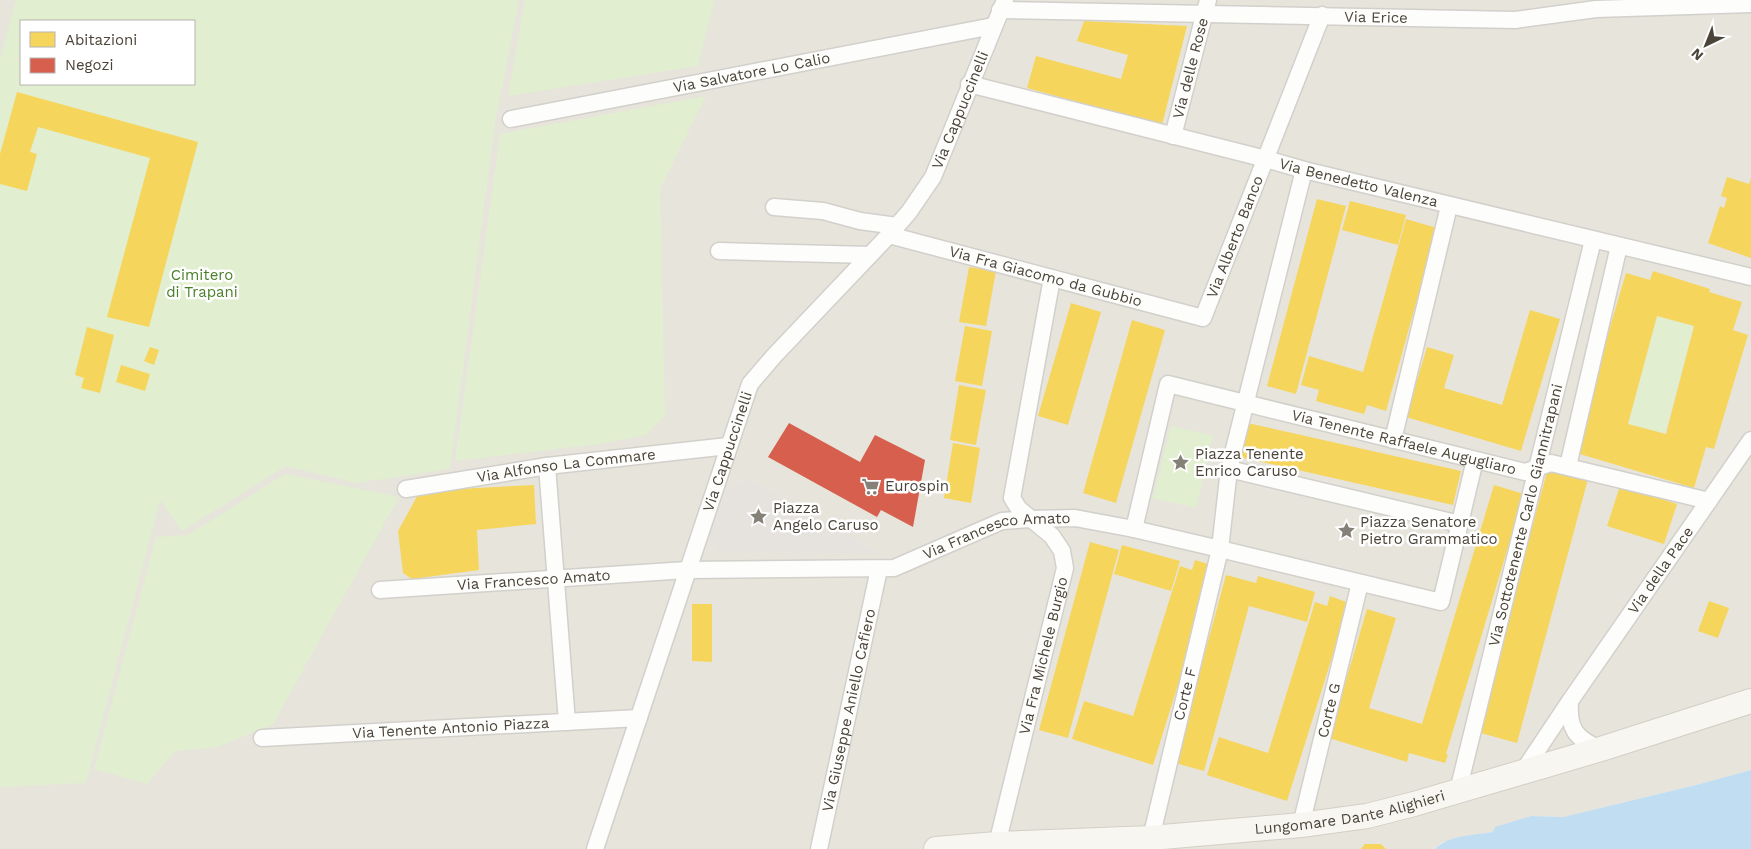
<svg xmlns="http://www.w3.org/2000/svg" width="1751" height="849" viewBox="0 0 1751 849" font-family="'Work Sans',sans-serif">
<rect width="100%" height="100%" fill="#f4f2ee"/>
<path fill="#e7e4dc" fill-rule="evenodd" d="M0 0H1751V770L1696 785 1563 817 1531 816 1493 832 1467 836 1441 843 1435 849H0ZM21 21H194V84H21Z"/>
<path fill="#e1eecf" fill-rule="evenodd" d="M16 0H519L495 123 450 469 356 483 286 466 182 531 160 500 86 783 0 787V60ZM21 21H194V84H21Z
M525 0H714L698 66 508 96Z
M706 96 660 189 665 416 646 435 599 444 455 461 500 134Z
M1657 316 1694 326 1665 434 1628 424Z
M1171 426 1213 436 1196 508 1153 498Z
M285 474 399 497 273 724 218 747 175 751 147 784 94 769 156 537 188 535Z"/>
<path fill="#e6e3df" d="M746 479H747L881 554 718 551 709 538 727 484 732 488Z"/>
<path fill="#c0ddf1" d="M1751 770V849H1435C1449 835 1475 835 1493 832L1495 827 1531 816 1563 817 1696 785Z"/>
<path fill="#f6d55c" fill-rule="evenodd" d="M1084 21 1187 26 1162 125 1027 88 1036 56 1121 79 1128 55 1077 41Z
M17 92 198 142 149 327 107 317 150 158 38 127 30 152 37 154 27 191 0 184V154Z
M1727 177 1749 184 1751 178V258L1708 243 1720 206 1724 208 1727 198 1721 196Z
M1317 199 1346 206 1296 394 1267 386Z
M1350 201 1406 215 1398 245 1342 230Z
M1406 219 1437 228 1386 411 1367 405 1364 414 1316 401 1319 390 1301 385 1309 356 1363 372Z
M969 267 996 271 986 326 959 322Z
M1653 271 1710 289 1709 292 1742 302 1733 330 1748 335 1714 449 1706 447 1694 488 1573 452 1626 273 1650 280ZM1657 316 1694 326 1666 434 1628 424Z
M1071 303 1101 312 1068 425 1038 416Z
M1530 310 1560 319 1521 451 1406 417 1427 347 1454 355 1444 388 1502 405Z
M1132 320 1165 330 1116 503 1083 493Z
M965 326 992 331 982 386 955 381Z
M87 327 114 335 100 393 81 388 84 378 75 375Z
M150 347 159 350 154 365 144 361Z
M121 365 150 374 145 391 116 382Z
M959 385 986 390 976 445 950 440Z
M1243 422 1461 471 1453 505 1235 456Z
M953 443 980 448 971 503 944 498Z
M1548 468 1588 479 1517 743 1477 732Z
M534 485 536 524 477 530 479 570 412 579 403 573 398 531 420 491Z
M1494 485 1524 494 1446 754 1448 755 1445 763 1409 753 1407 762 1329 738 1367 609 1396 618 1369 708 1422 724Z
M1620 486 1677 504 1664 544 1607 526Z
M1090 542 1119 550 1068 738 1039 730Z
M1122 545 1180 561 1171 591 1114 574Z
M1195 560 1215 566 1153 765 1072 739 1084 701 1133 716 1180 566 1192 570Z
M1226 575 1256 583 1258 576 1315 592 1307 622 1249 606 1204 771 1175 763Z
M1330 596 1349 603 1287 801 1207 775 1219 737 1268 753 1315 602 1327 606Z
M1709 601 1729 608 1718 638 1698 631Z
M692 604H712V662L692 661Z
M1365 844H1381L1386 849H1361Z"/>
<path fill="#d6604d" d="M789 423 860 462 875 435 925 460 913 527 881 510 877 517 768 457Z"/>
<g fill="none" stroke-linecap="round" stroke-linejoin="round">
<defs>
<g id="street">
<path id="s1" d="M1000 10 1515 20 1596 9 1751 4"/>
<path id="s2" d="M969 84 1266 159 1304 170 1751 277"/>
<path id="s3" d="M511 119 993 26"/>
<path id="s4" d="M1173 136 1208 0"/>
<path d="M774 207 823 211 860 221 897 226"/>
<path id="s5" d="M889 235 1203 318 1322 15"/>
<path d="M719 251 870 255"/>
<path d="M1393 440 1449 206"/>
<path d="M547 466 567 722"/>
<path d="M1568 466 1619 246"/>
<path d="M1229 469 1304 170"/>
<path id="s6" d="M406 489 547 466 728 446"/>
<path d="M1460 524 1229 469 1220 549 1441 602 1475 460"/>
<path id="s7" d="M1134 529 1168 384 1525 472 1551 463 1709 501"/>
<path id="s8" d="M380 590 687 570 894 568 1002 521 1031 519 1075 518 1134 529 1220 549 1151 838"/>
<path d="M1570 701C1568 728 1575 739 1601 749"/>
<path id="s9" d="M262 738 639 718"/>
<path id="s10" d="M1524 770 1570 701 1751 440"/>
<path id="s11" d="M1458 791 1593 240"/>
<path id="s12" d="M1301 825 1360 583"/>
<path id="s13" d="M997 844 1065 568 1062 551 1052 536 1019 509 1012 498 1052 278"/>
<path id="s14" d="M595 849 750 384 774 356 889 235 909 212 933 177 1005 0"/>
<path id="s15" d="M819 849 879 569"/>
</g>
<g id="secondary">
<path id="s16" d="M936 849 997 844 1151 838 1301 825 1367 816 1414 804 1601 749 1751 701"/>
</g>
</defs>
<use href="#street" stroke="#d2d0cb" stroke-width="19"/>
<use href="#secondary" stroke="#d3cfc5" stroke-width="26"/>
<use href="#street" stroke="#fdfdfc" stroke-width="16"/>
<use href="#secondary" stroke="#f7f6f1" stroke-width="24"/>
</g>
<defs>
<symbol id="sight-bare" viewBox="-9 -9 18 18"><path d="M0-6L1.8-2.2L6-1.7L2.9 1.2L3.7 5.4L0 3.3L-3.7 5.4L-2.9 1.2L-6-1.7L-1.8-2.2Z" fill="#868178" stroke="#fff" stroke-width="2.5" paint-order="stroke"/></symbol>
<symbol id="supermarket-bare" viewBox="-9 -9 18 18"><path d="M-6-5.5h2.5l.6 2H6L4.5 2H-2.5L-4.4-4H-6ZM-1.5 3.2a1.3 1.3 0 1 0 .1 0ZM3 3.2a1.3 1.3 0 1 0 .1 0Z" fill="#868178" stroke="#fff" stroke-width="2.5" paint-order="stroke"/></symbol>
</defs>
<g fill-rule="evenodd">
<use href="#sight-bare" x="1168" y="450" width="25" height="25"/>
<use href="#supermarket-bare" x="858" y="474" width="25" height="25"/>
<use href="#sight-bare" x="746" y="504" width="25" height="25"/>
<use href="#sight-bare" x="1334" y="518" width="25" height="25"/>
</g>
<g text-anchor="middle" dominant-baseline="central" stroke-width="5" stroke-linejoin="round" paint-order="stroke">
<g font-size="15" fill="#4b4439" stroke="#fff">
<text stroke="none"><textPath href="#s1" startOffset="376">Via Erice</textPath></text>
<text stroke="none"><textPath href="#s4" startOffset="70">Via delle Rose</textPath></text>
<text stroke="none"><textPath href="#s3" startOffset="245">Via Salvatore Lo Calio</textPath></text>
<text stroke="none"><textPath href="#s14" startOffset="839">Via Cappuccinelli</textPath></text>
<text stroke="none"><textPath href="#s2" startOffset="402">Via Benedetto Valenza</textPath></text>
<text stroke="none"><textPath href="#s5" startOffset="412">Via Alberto Banco</textPath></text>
<text stroke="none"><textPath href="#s5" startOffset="162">Via Fra Giacomo da Gubbio</textPath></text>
<text stroke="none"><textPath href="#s7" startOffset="392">Via Tenente Raffaele Augugliaro</textPath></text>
<text stroke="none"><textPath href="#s14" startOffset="419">Via Cappuccinelli</textPath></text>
<text stroke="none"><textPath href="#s6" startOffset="162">Via Alfonso La Commare</textPath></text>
<text stroke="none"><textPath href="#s11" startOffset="284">Via Sottotenente Carlo Giannitrapani</textPath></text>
<text stroke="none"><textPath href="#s8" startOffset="624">Via Francesco Amato</textPath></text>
<text stroke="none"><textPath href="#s10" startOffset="242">Via della Pace</textPath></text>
<text stroke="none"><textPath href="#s8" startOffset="154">Via Francesco Amato</textPath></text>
<text stroke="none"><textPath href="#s13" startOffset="194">Via Fra Michele Burgio</textPath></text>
<text transform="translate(1185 694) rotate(-76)">Corte F</text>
<text stroke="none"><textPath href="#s15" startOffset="142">Via Giuseppe Aniello Cafiero</textPath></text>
<text stroke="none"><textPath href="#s12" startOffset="118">Corte G</textPath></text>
<text stroke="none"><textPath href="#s9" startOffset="189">Via Tenente Antonio Piazza</textPath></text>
<text stroke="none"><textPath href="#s16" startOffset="416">Lungomare Dante Alighieri</textPath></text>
</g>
<g font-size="15" fill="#4a7f2a" stroke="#fff">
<text x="202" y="275">Cimitero<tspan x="202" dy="17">di Trapani</tspan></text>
</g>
<g font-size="15" fill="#4b4439" stroke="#fff" text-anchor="start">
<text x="1195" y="454">Piazza Tenente<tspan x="1195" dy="17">Enrico Caruso</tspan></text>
<text x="885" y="486">Eurospin</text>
<text x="773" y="508">Piazza<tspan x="773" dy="17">Angelo Caruso</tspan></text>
<text x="1360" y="522">Piazza Senatore<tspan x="1360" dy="17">Pietro Grammatico</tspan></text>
</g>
</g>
<rect x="20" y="20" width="175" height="65" fill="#ffffff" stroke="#b7b4b0"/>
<rect x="30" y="32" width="25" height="15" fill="#f6d55c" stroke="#b7b4b0"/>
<text x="65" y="45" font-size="15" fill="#4b4439">Abitazioni</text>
<rect x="30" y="58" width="25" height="15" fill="#d6604d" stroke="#b7b4b0"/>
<text x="65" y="70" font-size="15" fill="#4b4439">Negozi</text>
<g transform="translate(1706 45) rotate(223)" stroke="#ffffff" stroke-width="4" paint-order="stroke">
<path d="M0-4L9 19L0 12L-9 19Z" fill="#4b4439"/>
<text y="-8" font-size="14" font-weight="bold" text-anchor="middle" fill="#4b4439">N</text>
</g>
</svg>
